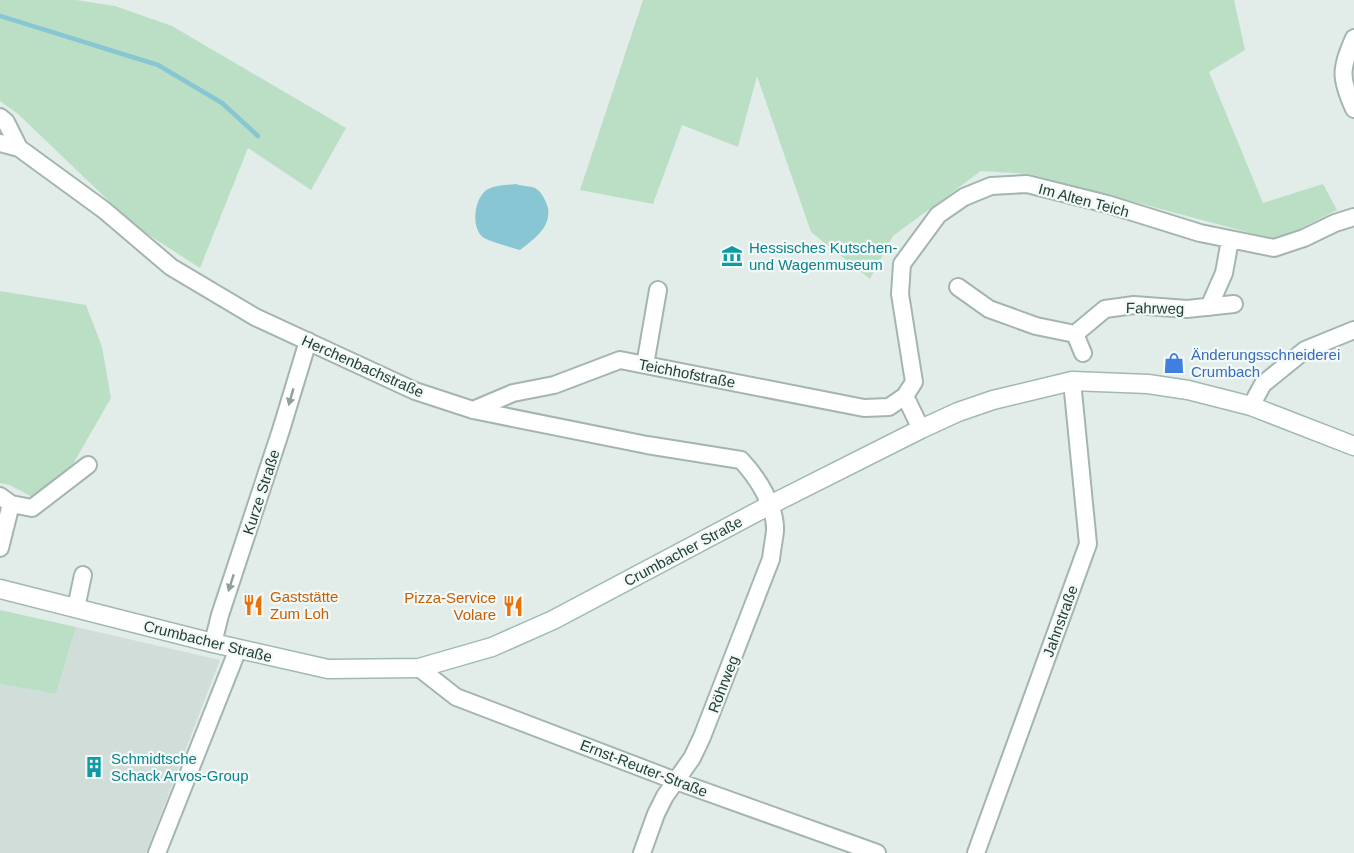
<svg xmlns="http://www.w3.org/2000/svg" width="1354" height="853" viewBox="0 0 1354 853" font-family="Helvetica,sans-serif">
<rect width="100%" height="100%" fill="#e2ede9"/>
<path fill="#d0ddd8" d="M76 627 220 660 146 853H0V684L56 694Z"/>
<path fill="#badfc5" d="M0 0H76L115 6 172 26 346 128 311 190 248 148 200 268 135 226 18 114 0 101Z
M643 0H1234L1245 50 1209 72 1263 203 1323 184 1337 210 1277 240 1030 174 981 171 893 236 870 279 811 232 757 76 738 147 682 125 653 204 580 190Z
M0 291 86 305 102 347 111 398 73 464 32 497 10 485 0 483Z
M0 610 76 627 56 694 0 684Z"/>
<path fill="#88c6d4" d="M516 184C521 186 530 186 535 188 542 192 546 201 548 208 551 228 534 239 520 250 511 247 491 242 484 238 470 229 474 197 488 189 497 185 507 185 516 184Z"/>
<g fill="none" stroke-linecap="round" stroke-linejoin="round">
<path stroke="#88c6d4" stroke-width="4.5" d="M0 16 158 65 222 103 258 136"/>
<defs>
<path id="minor" d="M1354 38C1340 69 1340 78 1354 109
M0 117 6 122 19 148 104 210 171 267 255 317 415 391 473 410 647 445 741 460C757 477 776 506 775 531 774 540 772 550 771 559L702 737 692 758 665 796 656 814 642 853
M0 143 19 148
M958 287 989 309 1036 326 1075 334
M1209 307 1224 273 1230 240
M1075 334 1105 309 1134 305 1187 309 1234 304
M1075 334 1083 353
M645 365 658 290
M905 396 921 429
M1251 406 1263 384 1305 350 1354 330
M473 410 513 393 554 385 620 360 864 408 889 407 905 396 914 382 900 294 902 264 938 215 964 197 991 186 1027 184 1107 204 1200 233 1274 248 1304 238 1335 223 1354 217
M0 496 11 504 0 548
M11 504 32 508 88 465
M76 608 83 575
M213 643 220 615 281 430 308 341
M419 668 456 697 676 781 877 853
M157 853 238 649
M976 853 1088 544 1072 381"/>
<path id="secondary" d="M0 589 213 643 328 669 419 668 492 647 553 620 770 505 921 429 958 412 993 400 1072 381 1148 384 1188 390 1251 406 1354 446"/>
</defs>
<use href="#minor" stroke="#a4b5b0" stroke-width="20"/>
<use href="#secondary" stroke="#a0b9b1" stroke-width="21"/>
<use href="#minor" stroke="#fff" stroke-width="16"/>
<use href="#secondary" stroke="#fff" stroke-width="18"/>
</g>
<defs><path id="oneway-solid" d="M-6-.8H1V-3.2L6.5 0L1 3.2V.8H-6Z" transform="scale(1.5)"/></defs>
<g fill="#909f9c">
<use href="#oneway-solid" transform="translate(291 397) rotate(106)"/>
<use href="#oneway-solid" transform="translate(231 583) rotate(108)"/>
</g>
<defs>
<symbol id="museum-bare" viewBox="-9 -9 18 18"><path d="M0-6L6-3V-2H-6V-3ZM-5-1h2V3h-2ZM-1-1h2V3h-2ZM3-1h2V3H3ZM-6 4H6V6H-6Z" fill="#0f9aa8" stroke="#f3f9f6" stroke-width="2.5" paint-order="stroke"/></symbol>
<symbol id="shop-bare" viewBox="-9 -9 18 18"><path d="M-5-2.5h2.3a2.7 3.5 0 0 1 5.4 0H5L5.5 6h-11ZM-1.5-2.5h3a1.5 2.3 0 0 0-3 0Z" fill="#3f7fe0" stroke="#f3f9f6" stroke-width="2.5" paint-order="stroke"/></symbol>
<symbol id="restaurant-bare" viewBox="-9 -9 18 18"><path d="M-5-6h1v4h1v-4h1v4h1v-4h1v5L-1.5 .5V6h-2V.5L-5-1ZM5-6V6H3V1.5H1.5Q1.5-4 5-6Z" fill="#e8710a" stroke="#f3f9f6" stroke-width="2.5" paint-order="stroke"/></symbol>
<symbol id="building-bare" viewBox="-9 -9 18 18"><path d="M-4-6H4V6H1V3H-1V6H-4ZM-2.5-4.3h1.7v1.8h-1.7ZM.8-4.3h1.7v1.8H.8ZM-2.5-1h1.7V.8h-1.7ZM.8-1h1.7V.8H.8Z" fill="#0f9aa8" stroke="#f3f9f6" stroke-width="2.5" paint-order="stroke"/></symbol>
</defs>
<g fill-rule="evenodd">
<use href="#museum-bare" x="717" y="241" width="30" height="30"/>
<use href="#shop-bare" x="1159" y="348" width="30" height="30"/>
<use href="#restaurant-bare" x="238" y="590" width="30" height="30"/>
<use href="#restaurant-bare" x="498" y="591" width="30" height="30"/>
<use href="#building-bare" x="79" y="752" width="30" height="30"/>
</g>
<g text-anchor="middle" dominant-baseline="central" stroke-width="4.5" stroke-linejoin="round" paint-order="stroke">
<g font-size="15" fill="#213f38" stroke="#f3f9f6">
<text transform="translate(1084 200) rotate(15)">Im Alten Teich</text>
<text transform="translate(1155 308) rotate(1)">Fahrweg</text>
<text transform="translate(363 366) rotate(24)">Herchenbachstraße</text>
<text transform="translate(687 373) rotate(11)">Teichhofstraße</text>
<text transform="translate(261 492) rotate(-72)">Kurze Straße</text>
<text transform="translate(683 551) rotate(-28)">Crumbacher Straße</text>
<text transform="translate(1060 621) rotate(-70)">Jahnstraße</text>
<text transform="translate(208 641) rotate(14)">Crumbacher Straße</text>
<text transform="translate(723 684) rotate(-69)">Röhrweg</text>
<text transform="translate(644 768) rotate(21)">Ernst-Reuter-Straße</text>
</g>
<g font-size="15" fill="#0d838f" stroke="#f3f9f6" text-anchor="start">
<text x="749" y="247">Hessisches Kutschen-<tspan x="749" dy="17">und Wagenmuseum</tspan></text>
<text x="111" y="758">Schmidtsche<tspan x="111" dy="17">Schack Arvos-Group</tspan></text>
</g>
<g font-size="15" fill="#366cbe" stroke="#f3f9f6" text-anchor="start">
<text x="1191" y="354">Änderungsschneiderei<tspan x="1191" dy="17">Crumbach</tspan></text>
</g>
<g font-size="15" fill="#c56008" stroke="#f3f9f6" text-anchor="start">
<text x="270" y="596">Gaststätte<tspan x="270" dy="17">Zum Loh</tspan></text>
<text x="496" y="597" text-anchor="end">Pizza-Service<tspan x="496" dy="17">Volare</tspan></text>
</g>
</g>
</svg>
